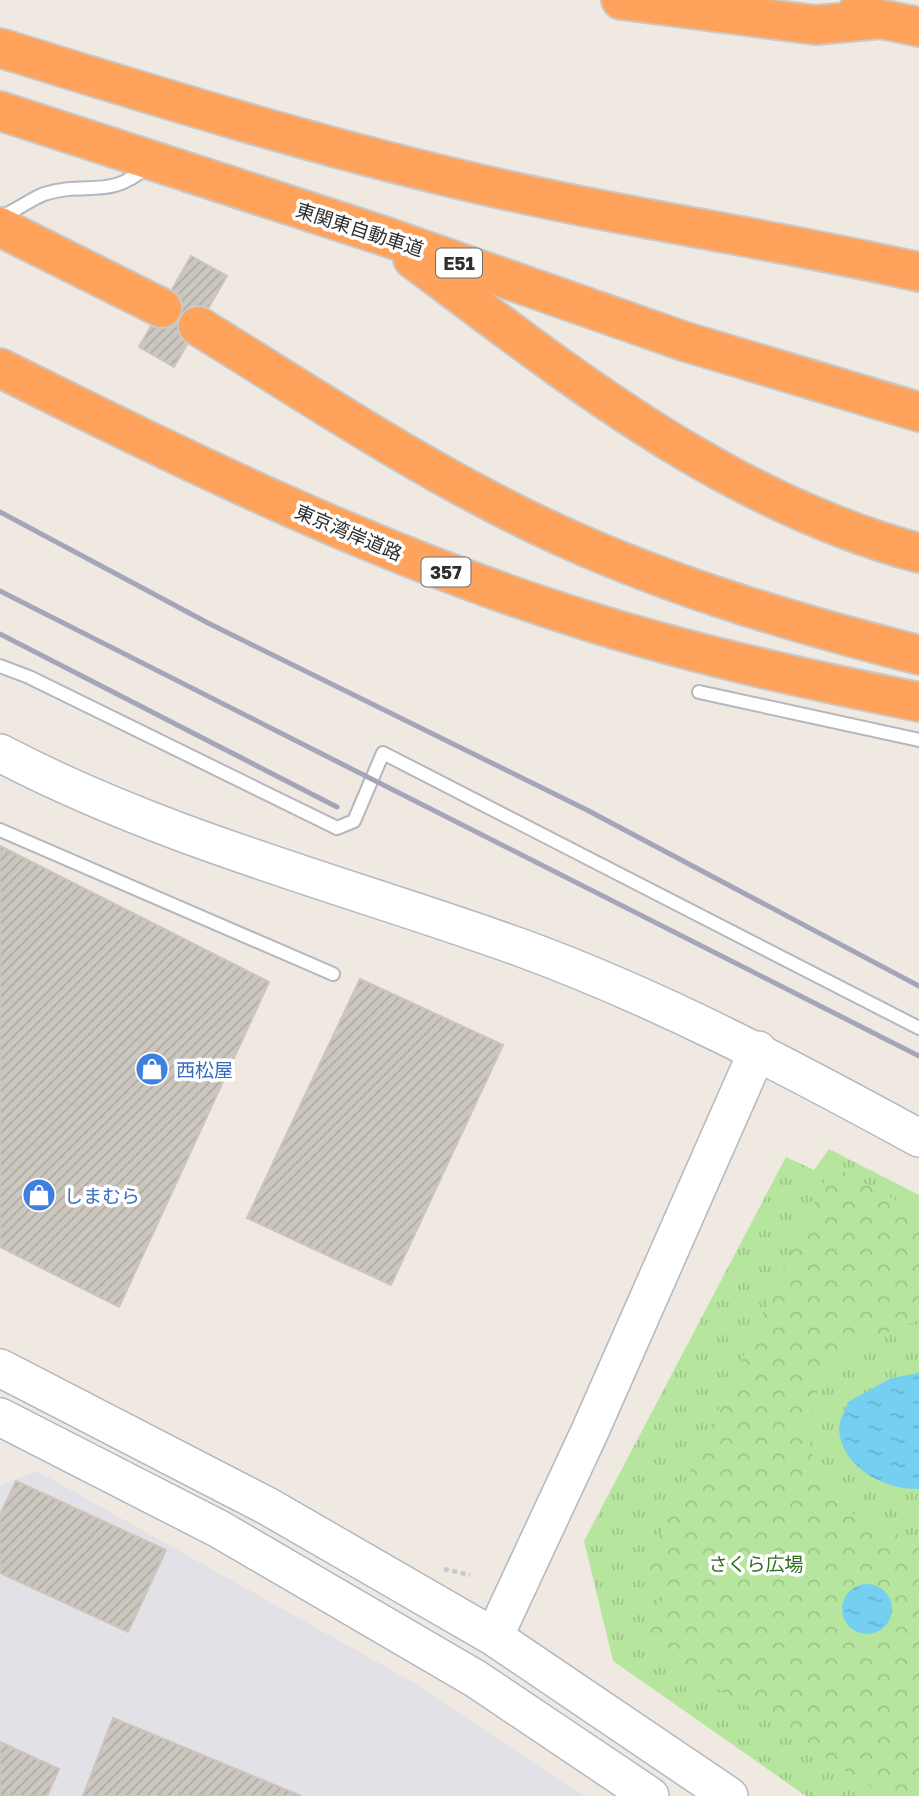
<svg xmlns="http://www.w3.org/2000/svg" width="919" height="1796" viewBox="0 0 919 1796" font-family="'Golos Text','Noto Sans JP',sans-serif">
<defs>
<pattern id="grass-tufts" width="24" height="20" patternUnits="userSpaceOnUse" patternTransform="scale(1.75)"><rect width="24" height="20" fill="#b6e59e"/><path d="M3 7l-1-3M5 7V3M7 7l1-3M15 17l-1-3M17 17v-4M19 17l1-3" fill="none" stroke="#9dc588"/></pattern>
<pattern id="forest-crowns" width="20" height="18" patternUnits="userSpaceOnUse" patternTransform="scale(1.75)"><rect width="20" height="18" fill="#b6e59e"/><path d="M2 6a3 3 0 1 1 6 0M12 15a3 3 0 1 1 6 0" fill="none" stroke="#9dc588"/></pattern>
<pattern id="water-ripples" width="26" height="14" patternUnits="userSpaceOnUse" patternTransform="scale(1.75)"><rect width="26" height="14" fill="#75cff0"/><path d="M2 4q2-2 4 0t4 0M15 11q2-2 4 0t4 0" fill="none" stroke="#66b2ce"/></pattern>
<pattern id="building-hatch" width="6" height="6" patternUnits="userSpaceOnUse" patternTransform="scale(1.75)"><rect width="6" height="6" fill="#cbc7bf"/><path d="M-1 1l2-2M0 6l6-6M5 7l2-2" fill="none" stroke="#afaba4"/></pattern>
</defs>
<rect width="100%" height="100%" fill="#efe9e1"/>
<path fill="#e3e1e8" d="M37 1471 418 1685 585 1796H0V1485Z"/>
<path fill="url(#grass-tufts)" d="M829 1149 919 1195V1796H806L613 1661 584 1541 786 1157 814 1170Z"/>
<path fill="url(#forest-crowns)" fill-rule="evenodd" d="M832 1165 919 1213V1320L851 1347 820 1384 806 1428 818 1476 855 1516 906 1538 919 1541V1796H885L639 1638 664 1589 642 1574ZM872 1584C886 1589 893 1599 891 1614L867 1634 851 1628Z"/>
<path fill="url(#water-ripples)" d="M919 1373V1489C884 1490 841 1467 839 1429 839 1421 845 1410 848 1402L891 1378Z
M842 1609a25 25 0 1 1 50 0a25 25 0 1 1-50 0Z"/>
<path fill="url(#building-hatch)" stroke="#cbc5ba" stroke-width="2" d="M191 256 227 276 174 367 139 347Z
M0 846 269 982 119 1307 0 1247Z
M360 979 503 1045 391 1285 247 1218Z
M16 1481 166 1550 128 1632 0 1573V1515Z
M113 1718 301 1796H83Z
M0 1742 59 1769 47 1796H0Z"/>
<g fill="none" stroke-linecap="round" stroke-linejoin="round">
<defs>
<path id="lane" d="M0 217C16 211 29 200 44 194 88 180 108 201 148 166
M0 666 29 677 337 828 354 821 383 753 919 1028
M699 692 919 740
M0 830 333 974"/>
<path id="secondary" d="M0 753C164 839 346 885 519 947 659 998 789 1067 919 1138
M0 1368 269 1507 494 1637 729 1796
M0 1417 219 1529 476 1679 650 1796
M494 1637 590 1431 758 1050"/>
<path id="highway" d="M621 0 816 25 881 19
M856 14 919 27
M0 48C152 95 303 142 458 179 610 216 766 237 919 272
M0 111 384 236 683 341 919 412
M0 227 162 308
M413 259C571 377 726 501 919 553
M198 326C311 396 422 470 542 527 662 584 790 622 919 655
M0 368C184 460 370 551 566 614 682 652 800 678 919 702"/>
</defs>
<use href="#lane" stroke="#b4b7c1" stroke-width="16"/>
<use href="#secondary" stroke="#b4b7c1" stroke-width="40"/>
<use href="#highway" stroke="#c9c9c9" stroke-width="42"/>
<path stroke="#c9c9c9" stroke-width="4.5" stroke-dasharray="5 3.5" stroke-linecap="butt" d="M444 1569 470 1575"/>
<use href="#lane" stroke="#fff" stroke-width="12"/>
<use href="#secondary" stroke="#fff" stroke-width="37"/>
<use href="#highway" stroke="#ffa35c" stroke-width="38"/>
<path stroke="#a3a6b8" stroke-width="5" d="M0 512 208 623 587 810 919 986
M0 591 919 1056
M0 634 337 807"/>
</g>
<defs>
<symbol id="shop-disc" viewBox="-11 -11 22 22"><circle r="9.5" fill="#3f7fe0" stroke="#fff"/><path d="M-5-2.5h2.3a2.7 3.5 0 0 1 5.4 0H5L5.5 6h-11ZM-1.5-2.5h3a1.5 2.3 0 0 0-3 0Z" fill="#fff"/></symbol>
</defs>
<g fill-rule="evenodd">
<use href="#shop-disc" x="133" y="1050" width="38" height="38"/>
<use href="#shop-disc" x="20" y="1176" width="38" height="38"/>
</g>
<g text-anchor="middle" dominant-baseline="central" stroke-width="7" stroke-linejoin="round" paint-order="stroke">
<g fill="#fff" stroke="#6d6d6d" stroke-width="2">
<rect x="436" y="248.5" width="46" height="29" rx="5"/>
<rect x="421.5" y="557.5" width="49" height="29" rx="5"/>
</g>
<g font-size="18" font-weight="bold" fill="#2e2e2e">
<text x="459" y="263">E51</text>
<text x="446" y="572">357</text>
</g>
<g font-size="19" fill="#2e2e2e" stroke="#fff">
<text transform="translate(360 229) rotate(18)">東関東自動車道</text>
<text transform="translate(349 532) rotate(23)">東京湾岸道路</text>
</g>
<g font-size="19" fill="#366cbe" stroke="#fff" text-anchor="start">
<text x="176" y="1069">西松屋</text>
<text x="64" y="1195">しまむら</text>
</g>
<g font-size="19" fill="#2c6e1b" stroke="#fff">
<text x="756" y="1563">さくら広場</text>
</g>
</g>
</svg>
